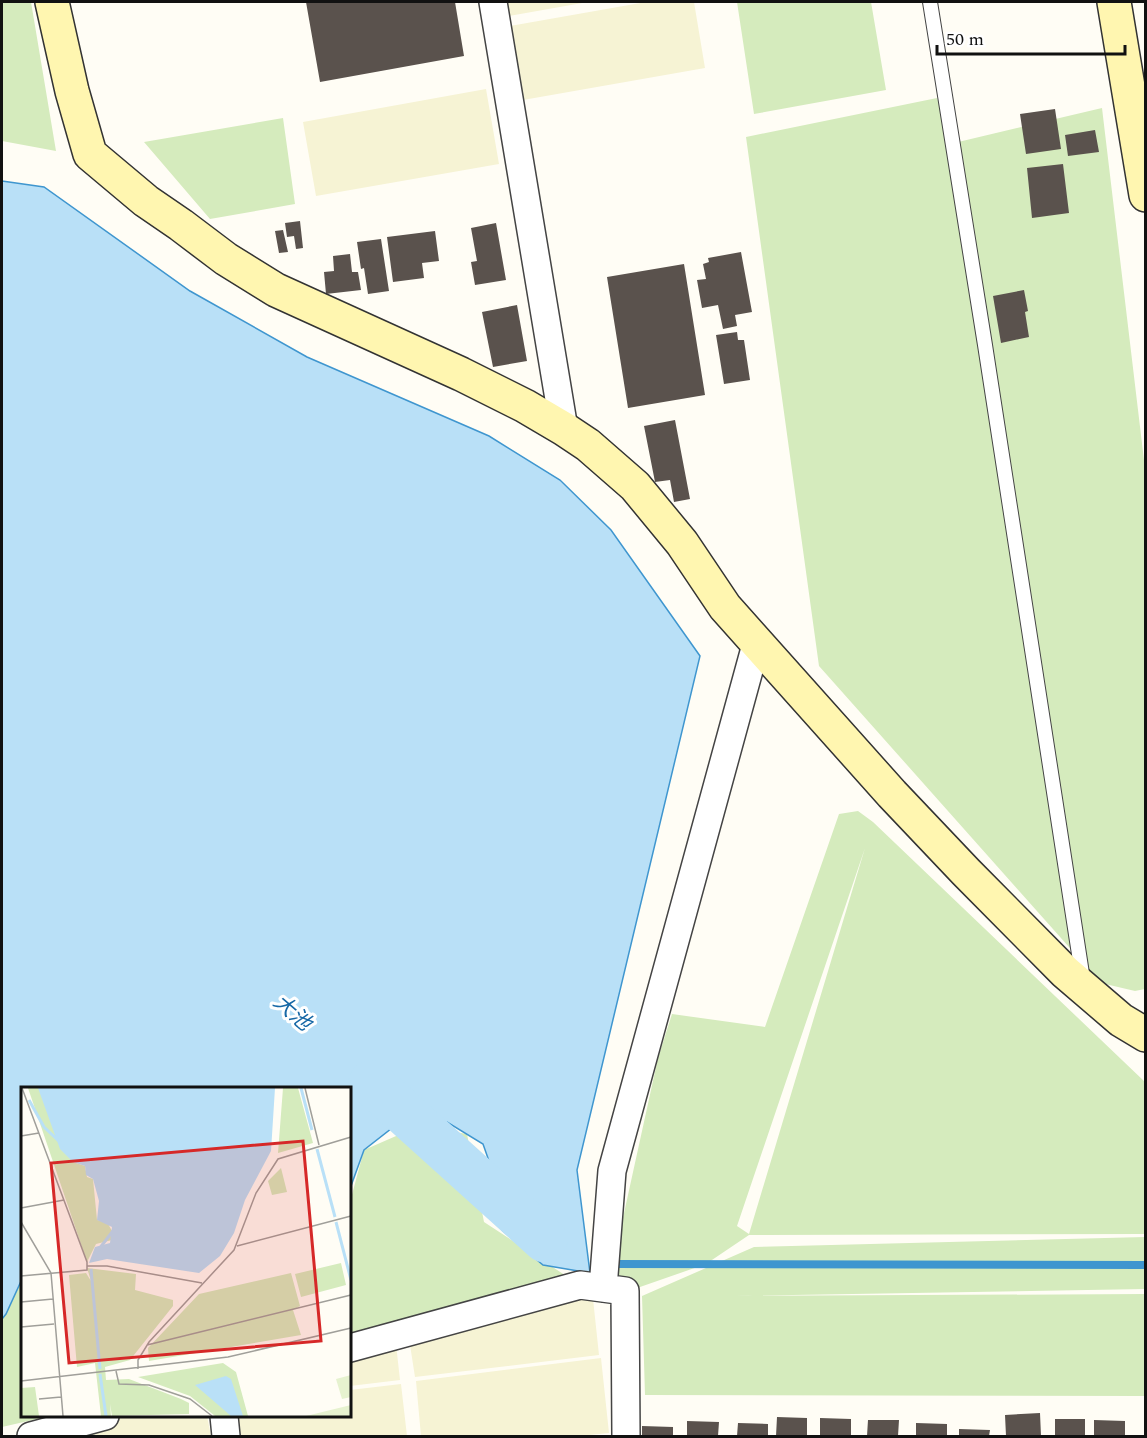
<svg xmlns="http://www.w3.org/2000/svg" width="1147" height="1438" viewBox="0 0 1147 1438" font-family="Spectral,'Noto Sans JP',serif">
<rect width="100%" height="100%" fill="#fffdf5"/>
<path fill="#f6f3d4" d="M507 2H588L509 16Z
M646 2H694L705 68 523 100 510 26Z
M486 89 499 164 316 196 303 122Z
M591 1280 599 1355 415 1377 408 1332Z
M395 1335 400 1380 350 1386V1348Z
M601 1358 609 1433 580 1436H421L416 1381Z
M401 1384 407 1436H219L217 1416H350V1390Z
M99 1416H207L211 1436H28Z"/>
<path fill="#d5ebbd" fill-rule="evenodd" d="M2 2H31L56 151 2 141Z
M737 2H871L886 90 754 114Z
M937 98 954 143 1102 108 1146 477 1145 989 1135 991 1101 983 819 666 746 137Z
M283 118 295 204 210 219 144 142Z
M858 811 873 822 1145 1082V1234L749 1235 706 1264 640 1287 615 1289 619 1236 658 1058 672 1014 765 1027 839 814ZM865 848 749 1234 737 1226Z
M419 1126 467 1134 484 1222 580 1285 350 1342V1202L364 1150Z
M1145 1237V1289L733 1296 1145 1294V1396L645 1395 642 1296 754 1247Z
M22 1279V1416H50L2 1427V1319L6 1314Z"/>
<path fill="#b9e0f7" stroke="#3f96cf" stroke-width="1.5" d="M2 181 44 187 190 291 307 357 489 436 560 480 611 530 700 656 577 1170 590 1273 543 1265 502 1230 497 1184 483 1144 447 1122 396 1125 364 1150 351 1186 350 1199V1088H22V1279L6 1314 2 1319Z"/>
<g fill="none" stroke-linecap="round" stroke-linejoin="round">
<path stroke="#3f96cf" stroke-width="8" d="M608 1264 1146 1265"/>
<path stroke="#b9e0f7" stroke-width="45" d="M371 1083 545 1240"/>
</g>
<path fill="#5a524d" d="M306 2H455L464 56 320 82Z
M1055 109 1061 149 1026 154 1020 114Z
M1095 130 1099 152 1068 156 1065 135Z
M1063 164 1069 213 1032 218 1027 168Z
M300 221 303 248 296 249 294 236 287 237 285 223Z
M496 223 506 280 475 285 471 262 477 261 471 228Z
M283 230 288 252 279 253 275 231Z
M435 231 439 261 422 263 424 278 393 282 387 237Z
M381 239 389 291 368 294 364 268 361 269 357 242Z
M741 252 752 312 735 315 737 326 723 329 718 305 702 308 697 280 706 279 703 264 709 262 708 258Z
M350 254 352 272H358L361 290 326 294 324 272 334 271 333 256Z
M684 264 705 395 628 408 607 277Z
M1024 290 1028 311 1025 312 1029 337 1001 343 993 296Z
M517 305 527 361 493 367 482 312Z
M737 332 738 340H744L750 380 724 384 716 335Z
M675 420 690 499 674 502 670 480 655 482 644 426Z
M1040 1413 1041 1436H1006L1005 1415Z
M777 1417 807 1418V1436H776Z
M820 1418 851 1419V1436H820Z
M1055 1419H1085V1436H1055Z
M868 1420H899L898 1436H867Z
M1094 1420 1125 1421V1436H1094Z
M687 1421 719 1422 718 1436H687Z
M738 1423 768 1424V1436H737Z
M916 1423 947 1424V1436H916Z
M642 1426 673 1427V1436H642Z
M959 1429 990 1430 989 1436H959Z"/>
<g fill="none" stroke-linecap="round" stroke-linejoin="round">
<defs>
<path id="lane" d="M930 2 985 345 1083 980"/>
<path id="street" d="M493 2 564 429
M603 1288 612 1171 757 641
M350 1348 580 1285 625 1291 626 1436
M224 1416 226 1436
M31 1436 105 1416"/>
<path id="secondary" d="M52 2 72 91 90 154 146 201 181 225 226 259 276 290 461 374 525 406 564 429 588 445 635 486 682 543 725 607 892 794 966 872 1065 972 1121 1020 1146 1035
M1114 2 1146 195"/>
</defs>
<use href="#lane" stroke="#444" stroke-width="16"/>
<use href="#street" stroke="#444" stroke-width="30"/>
<use href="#secondary" stroke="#333" stroke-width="36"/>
<use href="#lane" stroke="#fff" stroke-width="14"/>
<use href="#street" stroke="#fff" stroke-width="27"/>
<use href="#secondary" stroke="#fff6b0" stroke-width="33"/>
</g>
<g text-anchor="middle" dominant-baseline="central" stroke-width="6" stroke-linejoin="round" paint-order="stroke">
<g font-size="21" font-style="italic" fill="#1768a6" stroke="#fff">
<text transform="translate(292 1013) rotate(41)">大池</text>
</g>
</g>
<g transform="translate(21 1087)">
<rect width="330" height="330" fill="#fffdf5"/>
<path d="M7 1H18L52 75 64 79 66 90 72 92 76 133 86 135 91 144V153L75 157 66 175ZM262 1H277L292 56 257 66ZM260 81 266 105 251 108 247 94ZM320 176 325 198 280 210 274 187ZM66 181 115 187 114 203 152 213V219L109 273 84 280 85 293 108 292 160 312 168 316V327L91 329 89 317 90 329H80L74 276 56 280 48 188 65 186 70 194ZM270 186 279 219 272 223 280 248 128 274 127 261 178 207ZM202 276 215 285 227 329H194L169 309 117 290ZM14 300 18 329H0V301Z" fill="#d5ebbd"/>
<path d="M330 288V310L321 312 315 292ZM330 318V329H285Z" fill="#e6f2cf"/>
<path d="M17 1H254L250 64 224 113 213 146 199 169 178 186 86 172 68 176 74 160 89 156 91 140 76 133 78 114 72 92 65 88 64 79 52 75 39 62ZM205 289 210 292 222 329H210L174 298Z" fill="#b9e0f7"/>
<path fill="none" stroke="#b9e0f7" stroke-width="3" d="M280 1 291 43M8 13 23 40M23 40 43 59M296 62 314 130M315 135 330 193M75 166 98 136M70 182 79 282M79 287 85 329"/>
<path fill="none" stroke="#a09f9a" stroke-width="1.5" d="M284 1 298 58M0 49 18 46M0 121 43 113M0 135 30 186 42 329M216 159 330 129M66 179H86L181 196M0 189 66 183V175L1 1M0 215 32 212M0 240 33 237M126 258 330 208M117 282V273L128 255 213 163 235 106 257 72 330 50M95 284 98 297 128 298 169 312 191 329M0 294 207 270 330 241M18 312 40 310"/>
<path fill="#d62828" fill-opacity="0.15" stroke="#d62828" stroke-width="3" d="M282 54 300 254 48 276 30 76Z"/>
<rect width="330" height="330" fill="none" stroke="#111" stroke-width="3"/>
</g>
<rect width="1147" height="1438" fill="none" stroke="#111111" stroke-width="6"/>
<path d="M937 45v9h188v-9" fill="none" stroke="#111111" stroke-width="3"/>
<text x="946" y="45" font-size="18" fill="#111111" stroke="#ffffff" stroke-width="4.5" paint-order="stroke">50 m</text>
</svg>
